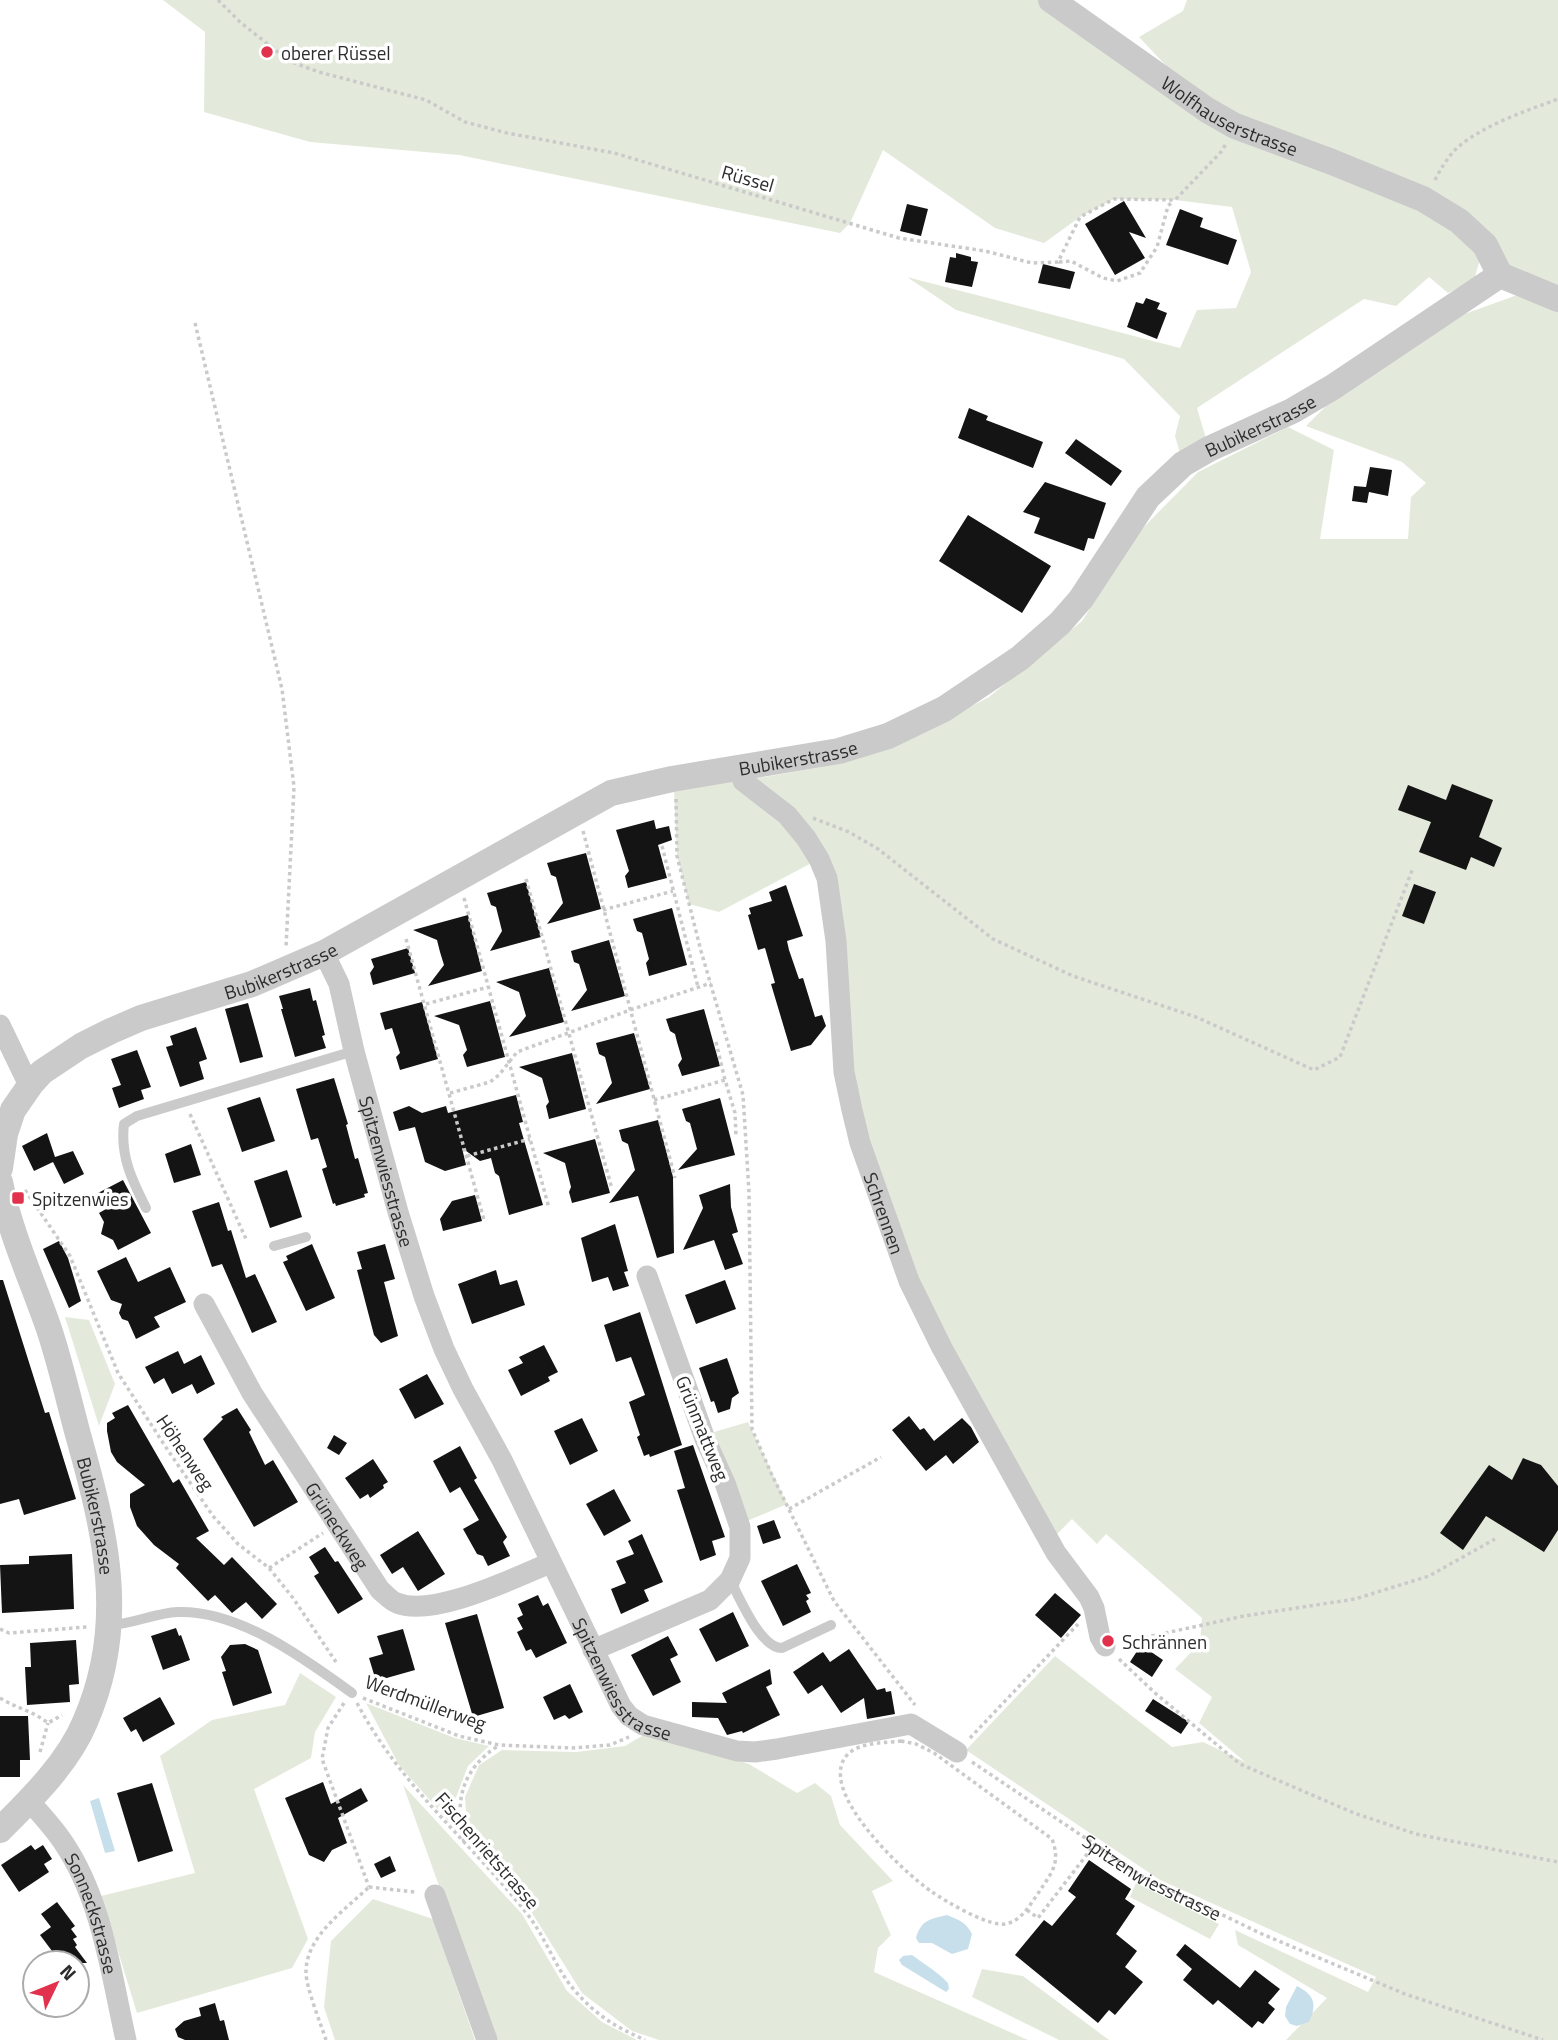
<svg xmlns="http://www.w3.org/2000/svg" width="1558" height="2040" viewBox="0 0 1558 2040" font-family="'Titillium Web',sans-serif">
<rect width="100%" height="100%" fill="#fff"/>
<path fill="#e4eadb" d="M163 0H1051L1204 106 1139 37 1183 11 1187 0H1558V299L1500 275 1484 246 1474 280 1448 293 1429 277 1396 306 1364 299 1197 408 1209 449 1183 464 1175 436 1180 416 1124 359 956 310 907 277 1180 348 1197 310 1236 308 1251 272 1232 207 1175 200 1114 199 1080 217 1044 243 995 228 883 150 850 223 840 233 459 155 310 142 204 112 205 32Z
M1520 294 1558 307V2040H1286L1327 1998 1238 1945 1235 1930 1368 1992 1376 1977 1160 1880 966 1750 1055 1656 1172 1747 1203 1742 1245 1762 1199 1723 1212 1697 1175 1669 1200 1643 1202 1618 1106 1534 1097 1544 1072 1519 1052 1539 913 1281 856 1112 833 877 753 779 821 767 893 747 989 697 1082 621 1138 533 1198 472 1288 427 1334 450 1320 539H1408L1411 497 1426 483 1402 462 1306 426 1326 406 1459 316Z
M740 768 819 859 719 912 689 904 677 856 674 790Z
M65 1317 89 1320 115 1384 99 1426Z
M748 1422 787 1504 747 1521 714 1432Z
M300 1673 336 1697 315 1732 311 1758 254 1789 308 1939 292 1968 137 2013 101 1896 195 1873 160 1756 212 1720 285 1705Z
M366 1703 455 1738 489 1746 468 1766 455 1800 456 1830 399 1765Z
M645 1734 680 1740 749 1764 797 1793 815 1783 831 1796 840 1825 893 1881 872 1891 891 1935 878 1948 874 1972 1028 2040H659L632 2031 582 1993 532 1913 468 1841 465 1797 479 1765 502 1750 576 1752 625 1746Z
M403 1785 522 1914 567 1991 602 2022 637 2040H494Z
M1136 1883 1219 1924 1210 1939 1130 1897Z
M373 1899 433 1919 475 2040H335L324 2007 331 1941Z
M982 1969 1023 1976 1109 2040H1059L972 1997Z"/>
<path fill="#c7dfea" d="M99 1798 115 1851 105 1853 90 1801Z
M947 1915C959 1920 966 1922 972 1934L968 1949 952 1954 932 1943H919L916 1938C921 1920 930 1919 947 1915Z
M912 1955C924 1964 938 1972 948 1983L949 1989 946 1992 902 1965 899 1960 903 1956Z
M1297 1986C1315 1995 1317 2005 1309 2022L1297 2026 1290 2024 1285 2016 1286 2007Z"/>
<path fill="#141414" d="M1124 201 1146 238 1129 232 1145 258 1115 275 1085 224Z
M907 204 928 209 921 236 900 231Z
M1180 209 1203 218 1200 227 1237 240 1228 265 1166 245Z
M956 253 971 257V261L978 262 972 287 945 282 950 257 956 258Z
M1043 264 1075 272 1070 289 1038 283Z
M1146 298 1160 303 1157 309 1167 313 1157 339 1127 327 1136 302 1143 304Z
M969 408 988 416 986 420 1043 442 1033 468 958 438Z
M1076 439 1122 471 1111 486 1065 453Z
M1370 467 1392 470 1388 496 1369 492 1367 503 1352 501 1354 486 1366 487Z
M1045 482 1106 503 1094 539 1088 538 1084 551 1034 533 1040 518 1023 512Z
M968 515 1051 566 1022 613 939 561Z
M1452 784 1493 800 1479 837 1502 848 1494 867 1471 857 1466 870 1419 852 1431 822 1398 810 1408 785 1446 800Z
M654 820 656 829 669 826 672 840 658 845 667 878 628 888 625 876 629 871 616 830Z
M586 853 601 909 547 924 563 903 556 877 551 875 547 863Z
M526 882 541 937 490 951 502 931 496 907 491 905 487 893Z
M1414 884 1436 892 1424 924 1402 916Z
M786 885 803 936 787 941 789 950 799 979 803 978 815 1017 822 1015 826 1026 811 1045 791 1051 771 984 775 983 765 948 758 950 748 915 751 914 749 908 772 901 769 892Z
M672 908 687 965 649 976 646 963 649 959 642 933 637 931 633 919Z
M468 915 482 971 428 986 444 965 440 952 437 940 413 930Z
M609 940 625 996 571 1011 587 990 579 964 574 962 571 951Z
M408 948 415 973 373 985 370 973 374 967 371 959Z
M549 968 564 1022 509 1037 526 1016 519 992 496 982Z
M310 988 313 1001 316 1000 325 1035 322 1036 326 1048 295 1057 281 1009H283L279 996Z
M490 1001 505 1057 467 1067 463 1055 467 1050 459 1025 434 1016Z
M422 1002 438 1059 400 1070 396 1057 400 1053 392 1028 385 1030 380 1013Z
M248 1003 263 1057 240 1063 225 1009Z
M704 1009 720 1066 682 1076 678 1065 682 1059 677 1042 675 1034 670 1031 666 1019Z
M196 1027 207 1059 199 1062 204 1079 180 1087 166 1047 173 1045 170 1036Z
M634 1033 650 1089 596 1104 612 1083 605 1057 599 1054 596 1043Z
M137 1050 151 1087 141 1090 144 1099 119 1108 112 1088 121 1085 111 1059Z
M572 1053 586 1109 549 1119 546 1106 549 1102 542 1078 519 1067Z
M334 1078 348 1124 346 1125 355 1159 358 1158 368 1193 364 1194 365 1197 336 1206 335 1203 333 1204 322 1169 327 1167 318 1138 311 1140 296 1089Z
M516 1095 523 1122 519 1123 543 1205 509 1215 499 1176 495 1173 491 1158 480 1161 462 1148 466 1165 445 1171 425 1162 415 1127 399 1131 393 1112 409 1106 422 1113 446 1106 448 1113Z
M260 1097 275 1141 242 1152 227 1108Z
M720 1098 735 1155 678 1170 697 1149 690 1123 686 1121 682 1109Z
M658 1120 673 1177 674 1253 657 1258 638 1196 609 1203 635 1170 628 1144 622 1141 619 1130Z
M47 1133 55 1157 73 1151 84 1174 64 1184 53 1162 34 1171 22 1146Z
M595 1139 610 1193 572 1203 569 1192 571 1187 565 1163 543 1153Z
M191 1144 201 1175 174 1183 165 1154Z
M287 1170 302 1217 270 1228 254 1181Z
M123 1180 151 1233 118 1250 113 1240 101 1234 104 1222 99 1213 106 1209 98 1193Z
M730 1184 731 1207 738 1232 732 1234 743 1264 725 1270 714 1240 683 1250 703 1208 699 1195Z
M475 1195 482 1221 443 1231 440 1219 452 1201Z
M219 1202 228 1231 231 1230 246 1278 255 1274 277 1322 252 1333 222 1264 212 1267 192 1211Z
M615 1224 628 1271 624 1272 629 1286 613 1291 608 1277 592 1282 581 1238Z
M59 1241 68 1258 81 1301 69 1308 43 1249Z
M312 1244 335 1298 306 1311 283 1262 288 1260 286 1256Z
M385 1244 395 1279 384 1282 398 1336 381 1343 374 1335 357 1270 362 1269 357 1252Z
M126 1257 138 1282 170 1267 186 1302 154 1317 160 1327 136 1339 128 1321 122 1319 119 1313 122 1304 111 1300 97 1271Z
M496 1270 500 1285 517 1280 525 1305 472 1324 458 1284Z
M0 1280H3L45 1413 49 1412 76 1499 24 1515 19 1499 0 1504Z
M725 1280 736 1309 696 1324 685 1295Z
M640 1312 682 1445 650 1457 649 1454 644 1456 637 1437 640 1435 629 1402 645 1395 631 1357 616 1362 604 1325Z
M544 1345 558 1372 548 1377 550 1381 521 1396 508 1370 523 1363 519 1357Z
M178 1351 184 1364 201 1355 215 1384 197 1394 192 1384 172 1394 164 1378 154 1384 145 1367Z
M727 1358 739 1393 732 1398 730 1409 718 1413 714 1401 711 1402 699 1368Z
M427 1374 444 1404 415 1419 399 1389Z
M128 1405 173 1483 179 1479 209 1531 196 1538 224 1565 232 1557 277 1604 262 1619 246 1602 232 1613 215 1595 208 1601 176 1568 179 1564 154 1545 137 1526 130 1507V1494L145 1485 117 1462 111 1452 107 1431V1423L115 1418 112 1413Z
M237 1408 251 1430 249 1432 265 1465 273 1460 298 1502 254 1527 203 1439 223 1419 221 1417Z
M909 1416 920 1430 924 1428 934 1441 962 1418 971 1427 979 1442 953 1464 946 1455 926 1471 892 1430Z
M582 1418 598 1451 570 1465 554 1431Z
M334 1435 347 1443 339 1455 327 1448Z
M693 1445 725 1537 712 1541 716 1555 700 1561 677 1490 685 1488 674 1451Z
M460 1446 477 1478 474 1480 507 1537 503 1542 510 1556 488 1566 483 1556 477 1554 463 1529 479 1520 460 1487 450 1493 433 1461Z
M1523 1458 1541 1465 1558 1486V1530L1544 1552 1486 1516 1463 1550 1440 1533 1489 1465 1512 1480Z
M373 1459 388 1482 383 1485 384 1488 370 1498 368 1494 360 1499 345 1478Z
M614 1489 631 1521 604 1536 586 1504Z
M774 1520 781 1538 763 1544 757 1526Z
M418 1531 445 1574 418 1591 403 1567 392 1574 380 1555Z
M642 1534 663 1582 644 1590 649 1601 621 1614 611 1589 626 1583 616 1561 634 1554 628 1541Z
M325 1547 335 1562 338 1561 363 1599 338 1614 314 1576 319 1573 309 1557Z
M72 1554 74 1609 2 1613 0 1565 29 1564V1556Z
M797 1564 811 1593 806 1595 809 1599 806 1601 811 1612 783 1626 761 1581Z
M1055 1593 1081 1615 1061 1638 1035 1615Z
M538 1595 543 1606 548 1603 567 1643 536 1658 531 1649 526 1651 517 1632 523 1629 517 1618 523 1615 518 1604Z
M733 1612 749 1646 716 1662 699 1629Z
M477 1614 504 1708 473 1717 445 1623Z
M176 1628 179 1636 181 1635 190 1660 163 1670 151 1636Z
M403 1629 415 1670 376 1681 369 1658 383 1654 377 1636Z
M668 1636 678 1655 670 1659 681 1682 653 1696 631 1655Z
M76 1640 79 1684 69 1685 70 1702 27 1705 25 1667H31L30 1643Z
M245 1644 258 1650 272 1693 233 1706 222 1672 226 1671 221 1657 230 1645Z
M1141 1645 1163 1660 1152 1677 1130 1662Z
M849 1649 877 1690 885 1688 886 1692 891 1691 895 1714 867 1719 864 1698 841 1713 822 1685 808 1694 793 1672 823 1652 830 1662Z
M770 1669 772 1684 766 1687 780 1715 743 1733 742 1731 727 1735 718 1718 692 1717V1702L727 1703 722 1693Z
M570 1684 583 1712 569 1719 565 1715 554 1720 543 1697Z
M160 1697 175 1724 143 1742 136 1729 131 1732 123 1718Z
M1153 1699 1189 1722 1181 1734 1145 1711Z
M0 1716H28L30 1760H20V1777H0Z
M323 1782 331 1804 361 1788 368 1801 338 1818 347 1843 332 1850 324 1862 309 1855 285 1798Z
M152 1783 173 1851 138 1862 117 1793Z
M31 1845 35 1850 43 1845 52 1859 44 1864 49 1872 19 1892 1 1865Z
M390 1856 396 1871 381 1878 374 1864Z
M1089 1860 1131 1889 1125 1899 1135 1906 1116 1934 1137 1951 1125 1967 1143 1982 1115 2015 1109 2010 1098 2023 1015 1955 1044 1920 1052 1926 1076 1897 1068 1891Z
M57 1902 75 1926 71 1929 77 1937 73 1939 77 1945 75 1947 87 1963H61L40 1935 51 1927 41 1914Z
M1185 1944 1240 1988 1255 1970 1280 1989 1268 2003 1275 2009 1263 2024 1258 2021 1252 2028 1218 2000 1213 2005 1183 1980 1192 1969 1176 1955Z
M215 2003 220 2021 224 2020 229 2040H185L178 2037 175 2029 184 2021 201 2016 199 2008Z"/>
<g fill="none" stroke-linecap="round" stroke-linejoin="round">
<g stroke="#cacaca" stroke-width="3.5" stroke-dasharray="3.5 3.5" stroke-linecap="butt">
<path d="M218 0 240 22 289 61 319 72 426 100 465 122 507 133 614 153 899 238 985 251 1032 263 1058 262 1080 217 1114 199 1175 200 1221 152 1226 144"/>
<path d="M1435 180C1441 168 1448 157 1457 148 1483 125 1526 111 1558 99"/>
<path d="M1059 262 1071 261 1103 278 1117 281 1140 273 1157 247 1168 206 1173 201"/>
<path d="M195 323 282 689 294 787 286 947"/>
<path d="M676 799 677 856 701 951 743 1095 749 1192 752 1429 771 1473 834 1601 915 1705"/>
<path d="M813 818 849 832 878 849 993 939 1073 976 1196 1017 1314 1070 1340 1057 1413 868"/>
<path d="M583 831 675 1178"/>
<path d="M662 846 698 987"/>
<path d="M526 879 612 1189"/>
<path d="M464 898 549 1208"/>
<path d="M603 910 673 891"/>
<path d="M406 939 484 1220"/>
<path d="M426 1004 488 987"/>
<path d="M716 1042 725 1080"/>
<path d="M450 1093 490 1082 499 1075 517 1052 630 1010 711 983"/>
<path d="M654 1100 725 1080 735 1113 736 1136"/>
<path d="M190 1114 246 1239"/>
<path d="M467 1156 530 1139"/>
<path d="M25 1190 70 1256 118 1373 165 1446 213 1516 238 1544 269 1568 293 1598 336 1662"/>
<path d="M789 1509 881 1457"/>
<path d="M269 1568 323 1533"/>
<path d="M0 1629 9 1633 87 1627"/>
<path d="M1124 1642 1244 1616 1355 1599 1429 1576 1495 1539"/>
<path d="M1119 1659 1155 1693 1240 1764 1354 1813 1416 1834 1558 1862"/>
<path d="M0 1698C16 1708 33 1711 48 1723L62 1715"/>
<path d="M363 1698 459 1736 499 1745 572 1748 610 1745 629 1737"/>
<path d="M344 1703 328 1728 322 1759 369 1887"/>
<path d="M357 1703C402 1788 470 1841 528 1915 546 1938 556 1970 576 1992 597 2016 616 2027 645 2040"/>
<path d="M970 1738 1078 1624"/>
<path d="M901 1741 916 1744 934 1753 1052 1839C1061 1863 1052 1872 1039 1892 1029 1906 1019 1926 999 1924 981 1922 947 1902 932 1892 904 1873 812 1787 849 1753 862 1742 885 1743 901 1741Z"/>
<path d="M40 1752 48 1723"/>
<path id="s1" d="M972 1762 1142 1876 1262 1934 1405 1994 1543 2040"/>
<path d="M464 1842C454 1801 462 1769 498 1746"/>
<path d="M369 1887 415 1892"/>
<path d="M1027 1910 1038 1918 1095 1844"/>
<path d="M326 2040C321 2024 306 1988 306 1972 306 1936 345 1910 369 1887"/>
</g>
<path stroke="#cacaca" stroke-width="10" d="M146 1208C132 1180 120 1156 124 1124L137 1116 354 1051
M274 1246 306 1237
M730 1580C740 1598 760 1648 782 1648L831 1625
M110 1625C134 1624 154 1613 178 1612 239 1610 305 1659 352 1693"/>
<g stroke="#cacaca" stroke-width="21">
<path id="s2" d="M740 768 743 781 787 815 806 838 819 859 827 878 836 941 844 1072 852 1110 860 1143 909 1281 942 1348 1056 1553 1089 1597 1094 1608 1100 1637 1105 1646"/>
<path id="s3" d="M324 953 339 984 354 1051 398 1212 424 1296 444 1349 463 1389 502 1460 621 1706 629 1716 643 1725 737 1751 755 1752 777 1749 911 1724 957 1752"/>
<path d="M0 1025 25 1077 31 1084"/>
<path id="s4" d="M204 1304 252 1393 380 1590C385 1594 391 1601 397 1603 433 1618 516 1577 550 1563"/>
<path d="M593 1650 710 1600 730 1580 740 1558V1527L725 1483 705 1439 647 1276"/>
<path id="s5" d="M29 1801C41 1814 53 1827 63 1842 102 1899 111 1974 126 2040"/>
<path d="M435 1895 487 2040"/>
</g>
<g stroke="#cacaca" stroke-width="26">
<path id="s6" d="M1051 0 1207 110 1235 126 1332 162 1423 199 1459 221 1485 245 1500 275"/>
<path d="M1500 275 1558 299"/>
<path id="s7" d="M0 1168 5 1134 13 1110 31 1084 42 1072 81 1046 111 1031 141 1018 252 984 324 953 611 793 672 779 839 751 888 736 944 709 1020 658 1060 623 1081 599 1148 497 1183 464 1209 449 1292 411 1333 387 1500 275"/>
<path id="s8" d="M0 1182C10 1233 32 1280 49 1329 60 1362 68 1397 77 1431 105 1531 129 1622 85 1722 68 1763 31 1799 0 1830"/>
</g>
</g>
<g fill="#e2314c" stroke="#fff" stroke-width="2.5">
<circle cx="267" cy="52" r="7"/>
<rect x="11" y="1191" width="14" height="14" rx="3.5"/>
<circle cx="1108" cy="1641" r="7"/>
</g>
<g text-anchor="middle" dominant-baseline="central" stroke-width="7" stroke-linejoin="round" paint-order="stroke">
<g font-size="19" fill="#2d2d2d" stroke="#fff" text-anchor="start">
<text x="281" y="52">oberer Rüssel</text>
<text x="32" y="1198">Spitzenwies</text>
<text x="1122" y="1641">Schrännen</text>
</g>
<g font-size="19" fill="#2d2d2d" stroke="#fff">
<text stroke="none"><textPath href="#s6" startOffset="214">Wolfhauserstrasse</textPath></text>
<text transform="translate(748 178) rotate(16)">Rüssel</text>
<text stroke="none"><textPath href="#s7" startOffset="1522">Bubikerstrasse</textPath></text>
<text stroke="none"><textPath href="#s7" startOffset="934">Bubikerstrasse</textPath></text>
<text stroke="none"><textPath href="#s7" startOffset="368">Bubikerstrasse</textPath></text>
<text stroke="none"><textPath href="#s3" startOffset="228">Spitzenwiesstrasse</textPath></text>
<text stroke="none"><textPath href="#s2" startOffset="486">Schrennen</textPath></text>
<text transform="translate(703 1428) rotate(68)">Grünmattweg</text>
<text transform="translate(186 1452) rotate(56)">Höhenweg</text>
<text stroke="none"><textPath href="#s8" startOffset="348">Bubikerstrasse</textPath></text>
<text stroke="none"><textPath href="#s4" startOffset="259">Grüneckweg</textPath></text>
<text stroke="none"><textPath href="#s3" startOffset="794">Spitzenwiesstrasse</textPath></text>
<text transform="translate(426 1702) rotate(20)">Werdmüllerweg</text>
<text transform="translate(488 1850) rotate(49)">Fischenrietstrasse</text>
<text stroke="none"><textPath href="#s1" startOffset="214">Spitzenwiesstrasse</textPath></text>
<text stroke="none"><textPath href="#s5" startOffset="131">Sonneckstrasse</textPath></text>
</g>
</g>
<g transform="translate(56 1984) rotate(47)"><circle r="33" fill="#ffffff" stroke="#ababab" stroke-width="2"/>
<path d="M0-5L12 26L0 18L-12 26Z" fill="#e2314c"/>
<text y="-10" font-size="19" font-weight="bold" text-anchor="middle" fill="#2d2d2d">N</text>
</g>
</svg>
